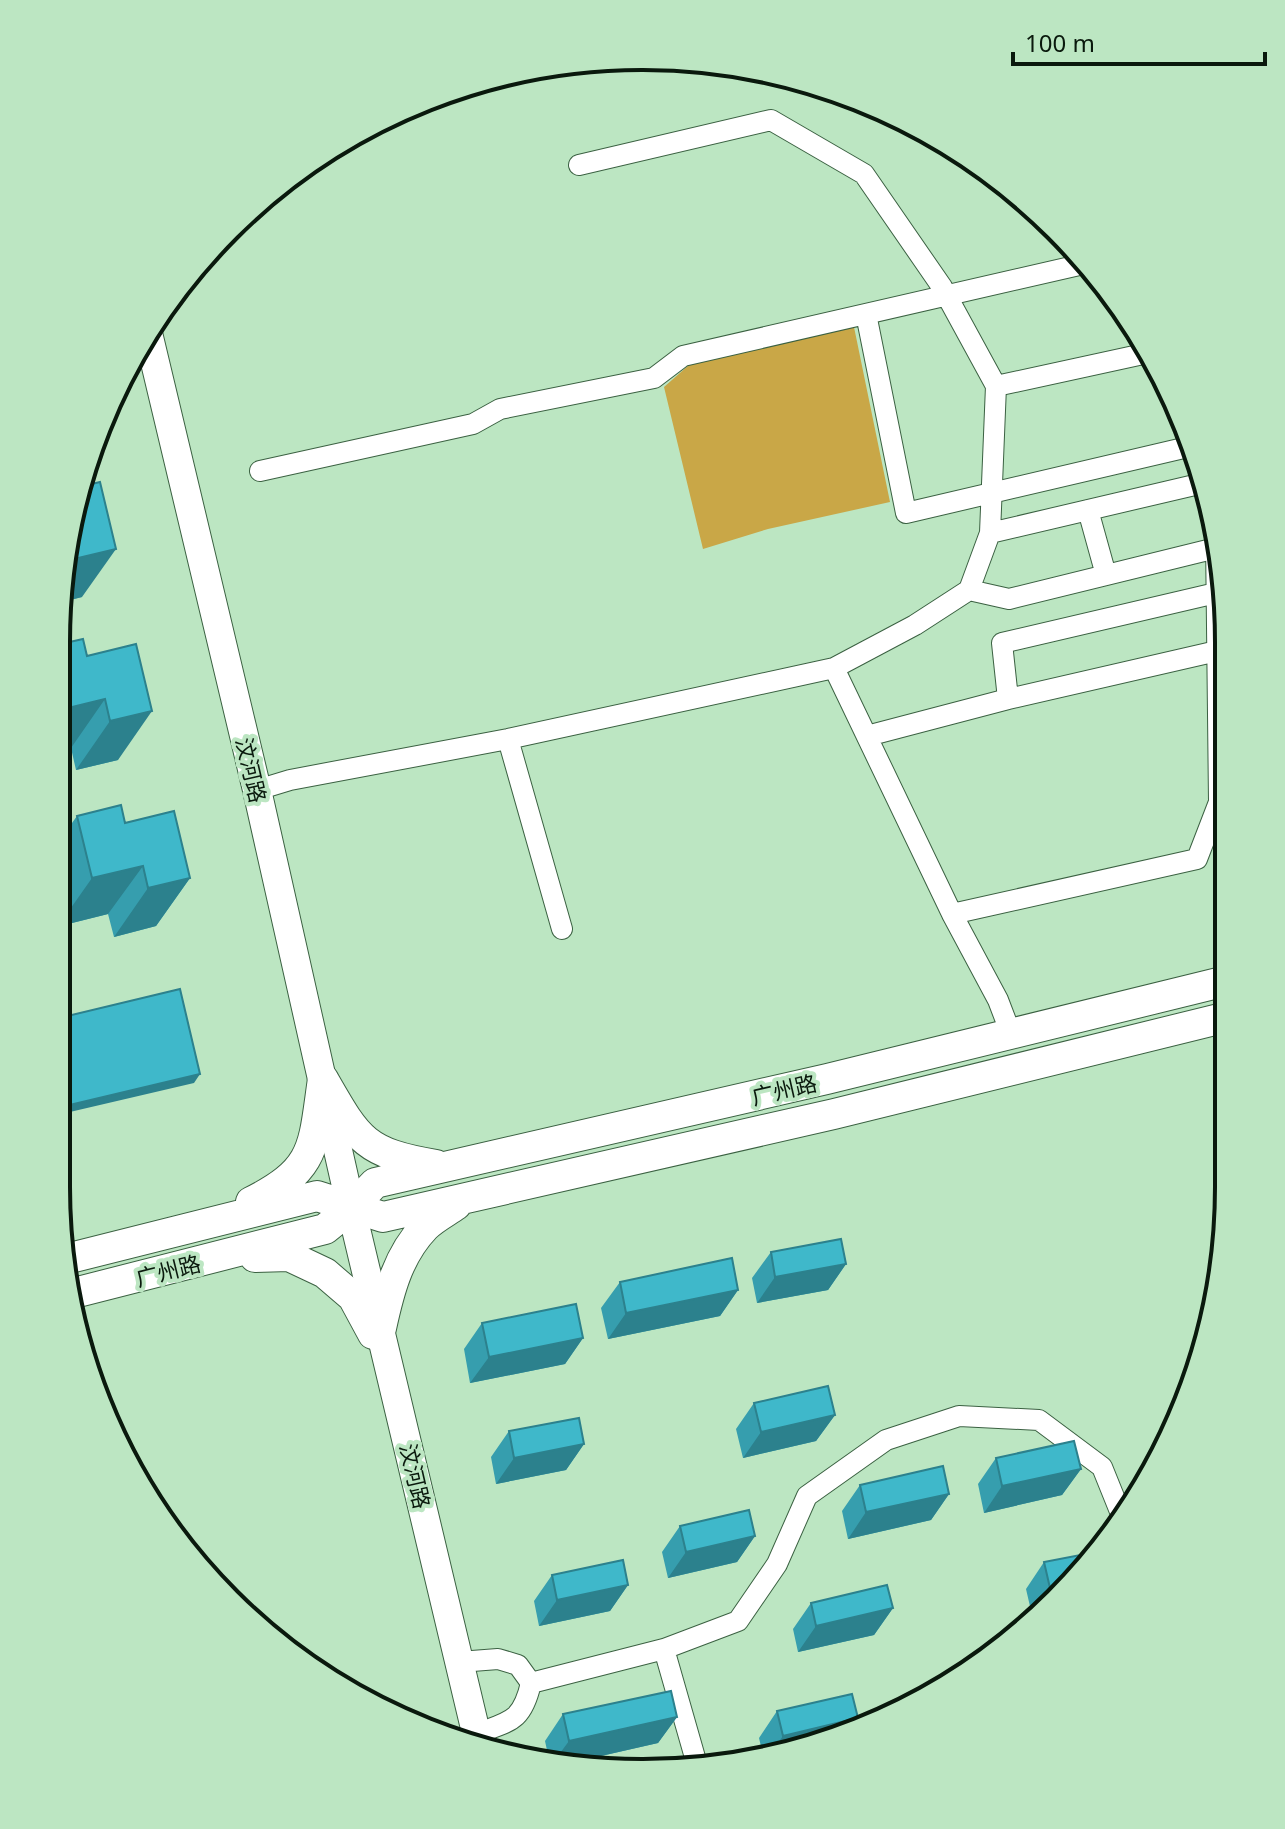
<svg xmlns="http://www.w3.org/2000/svg" width="1285" height="1829" viewBox="0 0 1285 1829" font-family="'Noto Sans','Noto Sans SC',sans-serif">
<rect width="100%" height="100%" fill="#bce6c2"/>
<path fill="#c9a747" d="M854 327 890 502 768 529 703 549 664 387 689 365Z"/>
<g fill="none" stroke-linecap="round" stroke-linejoin="round">
<defs>
<path id="street" d="M579 165 771 120 864 174 942 287 996 386 990 533 969 590 915 625 834 668 952 914 998 1000 1011 1034
M866 314 906 513 1188 447
M996 386 1148 353
M260 471 473 424 500 409 654 378 683 356 1088 263
M1088 510 1106 575
M990 533 1199 484
M969 590 1009 599 1216 548
M1008 699 1002 643 1216 593
M867 736 1008 699 1217 651
M508 739 562 929
M257 790 290 780 508 739 834 668
M952 914 1197 859 1219 802 1216 538
M664 1649 698 1768
M459 1662 498 1659 518 1665 531 1683C522 1722 510 1721 476 1734
M531 1683 664 1649 738 1621 777 1564 807 1496 886 1440 959 1416 1039 1420 1102 1467 1123 1519"/>
<path id="secondary" d="M148 333 257 790 351 1208 479 1745"/>
<path id="primary" d="M323 1079C358 1140 364 1153 436 1165
M251 1202C317 1169 313 1147 323 1079
M255 1257 289 1256 325 1273 353 1297 373 1334
M66 1259 317 1196 383 1217 834 1114 1227 1017
M70 1294 325 1229 351 1208 375 1183 827 1079 1226 981
M381 1328C389 1291 398 1255 425 1227 434 1218 446 1212 456 1205"/>
</defs>
<use href="#street" stroke="#3b6142" stroke-width="22"/>
<use href="#secondary" stroke="#3b6142" stroke-width="30"/>
<use href="#primary" stroke="#3b6142" stroke-width="32"/>
<use href="#street" stroke="#fff" stroke-width="20"/>
<use href="#secondary" stroke="#fff" stroke-width="28"/>
<use href="#primary" stroke="#fff" stroke-width="30"/>
</g>
<path fill="#369eae" d="M83 486 82 597 66 601 67 528Z
M65 643 87 656 136 644 118 760 76 770 71 748 64 750Z
M77 816 125 823 190 878 156 926 114 937 108 914 64 925 60 953 62 837Z
M771 1252 846 1264 828 1290 757 1303 752 1278Z
M620 1282 738 1290 720 1316 608 1339 601 1308Z
M482 1323 583 1338 565 1364 470 1383 464 1349Z
M754 1403 835 1415 816 1441 743 1458 736 1429Z
M509 1431 584 1444 566 1470 496 1484 491 1457Z
M996 1458 1081 1469 1062 1495 984 1513 978 1484Z
M860 1485 949 1494 931 1520 848 1539 842 1511Z
M680 1526 755 1536 737 1562 668 1578 662 1552Z
M1101 1551 1032 1615 1026 1589 1044 1562Z
M552 1575 628 1585 610 1611 539 1626 534 1601Z
M811 1603 893 1608 874 1635 798 1652 793 1629Z
M777 1711 852 1728 763 1755 759 1738Z
M563 1714 677 1717 658 1743 557 1766 550 1764 545 1741Z"/>
<path fill="#2c818d" d="M116 549 82 597 66 601 67 570 74 559Z
M105 699 71 748 64 750V709Z
M152 711 118 760 76 770 110 721Z
M143 866 108 914 60 926 61 922 92 878Z
M190 878 156 926 114 937 148 888Z
M68 942 60 953V944Z
M200 1074 194 1083 57 1115V1108Z
M846 1264 828 1290 757 1303 775 1277Z
M738 1290 720 1316 608 1339 626 1313Z
M583 1338 565 1364 470 1383 489 1357Z
M835 1415 816 1441 743 1458 761 1432Z
M584 1444 566 1470 496 1484 514 1458Z
M1081 1469 1062 1495 984 1513 1002 1486Z
M949 1494 931 1520 848 1539 866 1512Z
M755 1536 737 1562 668 1578 686 1552Z
M1070 1584 1044 1612 1032 1615 1050 1588Z
M628 1585 610 1611 539 1626 557 1600Z
M893 1608 874 1635 798 1652 816 1626Z
M677 1717 658 1743 557 1766 552 1764 569 1741Z
M858 1718 852 1728 771 1752 783 1736Z"/>
<path fill="#3fb8ca" stroke="#2c818d" stroke-width="2" d="M100 482 116 549 74 559 69 537H67V528L83 486Z
M83 639 87 656 136 644 152 711 110 721 105 699 64 709 65 643Z
M121 805 125 823 174 811 190 878 148 888 143 866 92 878 77 816Z
M61 914 68 942 60 944Z
M180 989 200 1074 57 1108 59 1018Z
M841 1239 846 1264 775 1277 771 1252Z
M732 1258 738 1290 626 1313 620 1282Z
M576 1304 583 1338 489 1357 482 1323Z
M828 1386 835 1415 761 1432 754 1403Z
M579 1418 584 1444 514 1458 509 1431Z
M1074 1441 1081 1469 1002 1486 996 1458Z
M943 1466 949 1494 866 1512 860 1485Z
M749 1510 755 1536 686 1552 680 1526Z
M1101 1551 1070 1584 1050 1588 1044 1562Z
M623 1560 628 1585 557 1600 552 1575Z
M887 1585 893 1608 816 1626 811 1603Z
M671 1691 677 1717 569 1741 563 1714Z
M852 1694 858 1718 783 1736 777 1711Z"/>
<g text-anchor="middle" dominant-baseline="central" stroke-width="8" stroke-linejoin="round" paint-order="stroke">
<g font-size="22" fill="#0a190d" stroke="#bce6c2">
<text transform="translate(252 770) rotate(77)">汶河路</text>
<text transform="translate(784 1089) rotate(-13)">广州路</text>
<text transform="translate(168 1270) rotate(-14)">广州路</text>
<text transform="translate(416 1476) rotate(77)">汶河路</text>
</g>
</g>
<path d="M0 0H1285V1829H0ZM642 70H643A572 572 0 0 1 1215 642V1187A572 572 0 0 1 643 1759H642A572 572 0 0 1 70 1187V642A572 572 0 0 1 642 70Z" fill="#bce6c2" fill-rule="evenodd"/>
<path fill="none" stroke="#0a190d" stroke-width="4" d="M642 70H643A572 572 0 0 1 1215 642V1187A572 572 0 0 1 643 1759H642A572 572 0 0 1 70 1187V642A572 572 0 0 1 642 70Z"/>
<path d="M1013 52v12h252v-12" fill="none" stroke="#0a190d" stroke-width="4"/>
<text x="1025" y="52" font-size="24" fill="#0a190d" stroke="#bce6c2" stroke-width="6" paint-order="stroke">100 m</text>
</svg>
